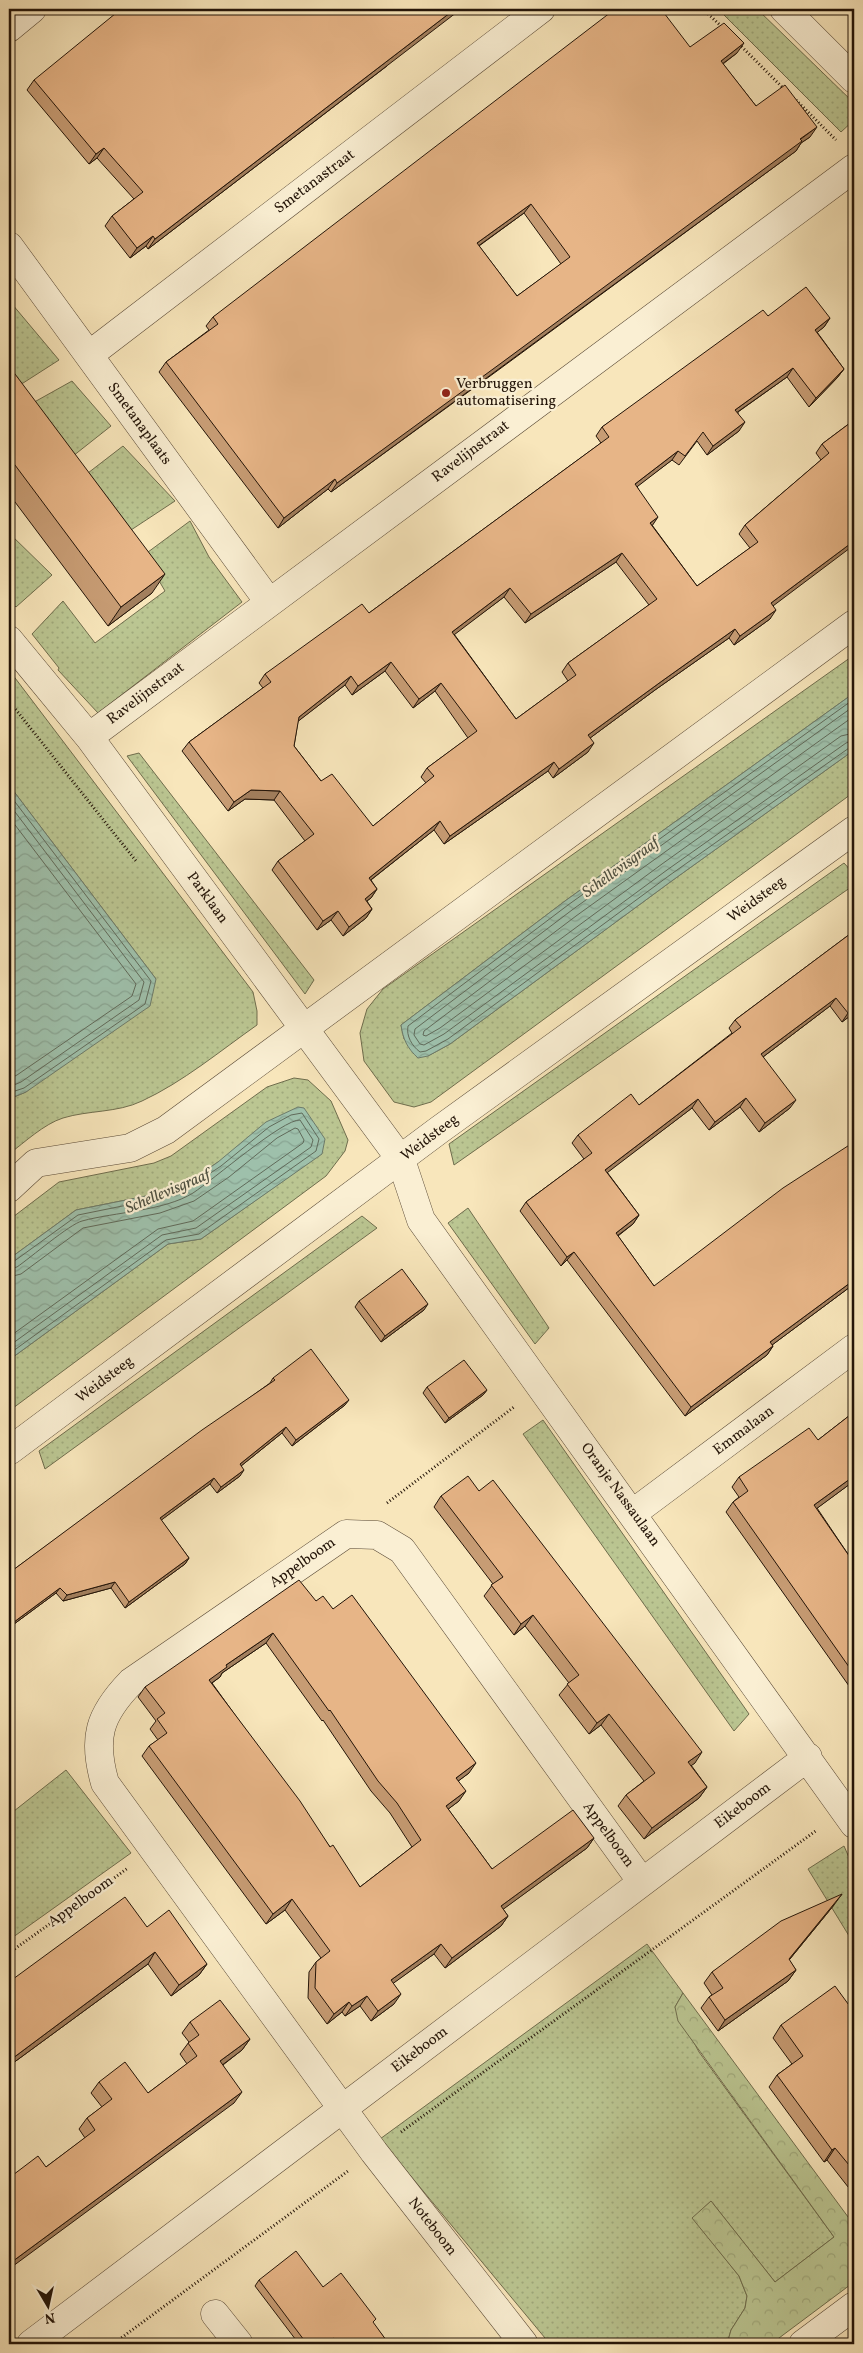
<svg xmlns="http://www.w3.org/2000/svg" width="863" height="2353" viewBox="0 0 863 2353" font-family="Vollkorn,serif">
<defs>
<pattern id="grass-dots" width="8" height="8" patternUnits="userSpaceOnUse" patternTransform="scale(1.25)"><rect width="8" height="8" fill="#bbc692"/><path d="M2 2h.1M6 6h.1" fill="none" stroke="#a0a97c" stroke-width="1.8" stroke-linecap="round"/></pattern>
<pattern id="forest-crowns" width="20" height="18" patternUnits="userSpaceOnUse" patternTransform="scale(1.25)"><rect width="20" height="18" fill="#bbc692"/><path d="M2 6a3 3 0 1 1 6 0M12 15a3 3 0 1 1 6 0" fill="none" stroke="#a0a97c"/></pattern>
<pattern id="water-waves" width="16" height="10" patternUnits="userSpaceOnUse" patternTransform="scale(1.25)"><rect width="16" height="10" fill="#9ec0ab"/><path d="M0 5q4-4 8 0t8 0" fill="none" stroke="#88a492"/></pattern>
</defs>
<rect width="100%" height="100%" fill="#f8e6bb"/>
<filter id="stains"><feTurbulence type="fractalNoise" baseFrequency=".004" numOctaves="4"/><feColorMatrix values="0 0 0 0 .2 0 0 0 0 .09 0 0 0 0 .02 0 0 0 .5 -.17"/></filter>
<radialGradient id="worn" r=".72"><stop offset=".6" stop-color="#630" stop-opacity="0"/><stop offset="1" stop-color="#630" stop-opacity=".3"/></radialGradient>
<path fill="url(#grass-dots)" stroke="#6f6d4d" d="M718 9H757L854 103V120L841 132Z
M12 304 59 360 20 385 9 371V307Z
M72 381 111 426 73 456 29 405Z
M123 446 175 501 131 530 88 473Z
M190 521 209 557 242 602 98 713 58 670 59 668 32 634 63 601 95 643 165 591 144 555Z
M9 533 52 575 16 607 9 600Z
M854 655V693L565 901 401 1025 404 1039 428 1056 450 1044 673 880 854 750V792L431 1102 414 1107 394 1102 364 1061 360 1033 367 1009 383 989Z
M9 670 253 992 257 1011V1025C220 1051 183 1082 142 1101 117 1113 89 1110 63 1118 44 1124 25 1142 9 1154V1099L26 1092 156 979 9 785Z
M139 753 314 980 305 994 127 756Z
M844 863 854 874V885L454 1165 449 1144Z
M294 1078 308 1080 331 1101 348 1140 345 1151 326 1176 9 1411V1360L168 1244 201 1239 321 1154 218 1162 186 1184 156 1194 76 1210 9 1259V1220L59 1182 154 1163 171 1156 267 1087Z
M468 1208 549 1328 535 1344 448 1223Z
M362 1216 377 1228 45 1469 39 1451Z
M543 1420 749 1714 734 1731 523 1434Z
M66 1770 131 1853 9 1940V1815Z
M844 1846 854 1869V1944L808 1869Z
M647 1944 683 1993 675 2007 699 2052 834 2237 775 2282 711 2201 693 2218 739 2276 747 2296 745 2308 731 2330 727 2344H550L380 2139Z"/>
<path fill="url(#forest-crowns)" stroke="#6f6d4d" d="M683 1993 854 2225V2282L771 2344H727L731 2330 745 2308 747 2296 739 2276 692 2218 711 2201 775 2282 834 2237 678 2021 675 2007Z"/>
<path fill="url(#water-waves)" stroke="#6d7b6a" d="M854 693V750L673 880 450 1044 428 1056 418 1058C407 1048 403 1039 401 1025L565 901Z
M9 785 156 979 150 1006 26 1092 9 1099Z
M298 1107 304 1108 325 1139 322 1154 201 1239 168 1244 9 1360V1259L76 1210 156 1194 186 1184 218 1162 266 1122Z"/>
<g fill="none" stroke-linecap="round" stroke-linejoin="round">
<path stroke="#606a5a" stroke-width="1" d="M854 699 568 905 408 1026C406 1036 412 1046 420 1052L426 1051 448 1039 670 875 849 748 854 747
M854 706 572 910 415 1029 414 1035 420 1044 424 1045 444 1034 667 870 846 743 854 740
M854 716 576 916 424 1031 423 1035 426 1036 440 1028 662 864 841 736 854 733
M9 794 151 981 145 1004 24 1088 9 1093
M9 804 144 982 139 1000 21 1082 9 1087
M9 817 136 984 132 996 17 1075 9 1079
M9 1263 13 1262 78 1215 157 1199 188 1188 221 1166 269 1127 291 1115 302 1113 319 1139 316 1151 199 1234 166 1240 9 1354
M9 1269 17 1267C30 1258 70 1224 82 1221 115 1212 164 1211 193 1193 213 1180 283 1119 300 1120L313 1140 311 1147 196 1228 162 1235 9 1346
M9 1277 21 1274 83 1228 160 1213 194 1201 229 1177 277 1138 295 1128 298 1129 304 1140 303 1143 193 1221 158 1229 9 1337"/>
<defs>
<path id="minor" d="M784 9 854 79
M9 28 32 9
M9 246 269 602
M89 355 541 9
M9 640 89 737 401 1160 421 1220 854 1824
M89 737 854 168
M9 1188 36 1163 130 1148 166 1130 854 624
M633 1513 854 1348
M215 2314 239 2344
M31 2344 808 1757
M524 2344 374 2152 105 1783C92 1738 99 1715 131 1682L346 1534 377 1535 402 1550 642 1882
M803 2344 854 2306"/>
<path id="tertiary" d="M9 1451 439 1130 854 830"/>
</defs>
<use href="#minor" stroke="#584835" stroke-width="29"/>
<use href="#tertiary" stroke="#584835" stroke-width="29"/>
<path stroke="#231408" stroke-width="3" stroke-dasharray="1 2.5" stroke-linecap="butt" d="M703 9 722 27
M739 44 784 89
M796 100 836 140
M9 701 136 861
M387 1503 514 1407
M9 1953 128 1868
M401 2132 817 1830
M113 2344 348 2171"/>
<use href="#minor" stroke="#faefd3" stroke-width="28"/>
<use href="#tertiary" stroke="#faefd3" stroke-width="28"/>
</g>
<path fill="#c79c74" stroke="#231408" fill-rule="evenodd" d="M690 47 737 53 723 64 756 106 810 137 801 143 796 151 497 371 331 492 328 489 278 528 159 372 166 362 209 330 206 326 213 317ZM524 213 561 264 517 296 479 246Z
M387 66 148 249 146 246 130 258 105 226 112 216 134 199 97 158 89 164 27 90 34 80Z
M854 251V264L849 259Z
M854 286V296L850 292Z
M768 316 830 318 824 327 817 332 844 369 837 378 809 407 787 377 738 412 739 431 707 455 697 441 679 465 672 460 637 486 652 525 697 586 750 548 739 534 745 525 821 460 816 453 822 444 854 420 773 606 770 619 734 645 729 638 655 690 590 738 588 752 553 778 548 771 444 844 434 830 371 880 377 889 371 898 367 901 372 909 366 918 343 936 331 920 317 930 272 870 278 861 305 841 274 800 245 799 228 811 182 751 189 742 263 688 259 683 265 674 369 613 601 443 596 436 602 427ZM616 562 649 605 568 663 562 672 568 681 516 719 454 634 504 597 525 623ZM385 671 413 708 435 691 468 738 427 768 421 777 426 783 373 826 321 781 294 746 298 721 345 685 352 695Z
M9 366 152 593 108 626 9 494Z
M854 931V1013L842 1022 830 1006 763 1057 790 1108 759 1132 740 1107 709 1130 692 1108 607 1172 639 1215 633 1224 618 1236 654 1286 854 1284 772 1345 773 1346 767 1355 685 1416 567 1260 561 1266 520 1211 526 1202 584 1159 572 1143 578 1135 639 1105 732 1033 729 1028 735 1020Z
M359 1301 424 1310 381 1342 355 1307Z
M273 1378 345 1405 292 1446 282 1433 241 1466 240 1476 217 1493 210 1484 161 1520 189 1558 185 1564 125 1608 111 1588 63 1601 56 1593 10 1627 9 1626V1573L270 1383Z
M427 1387 487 1390 483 1395 445 1423 423 1393Z
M854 1412V1481L817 1508 854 1563V1693L726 1512 733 1502 739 1497 732 1487 739 1477 818 1440Z
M479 1491 695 1763 691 1765 707 1787 699 1798 644 1839 618 1806 626 1795 644 1781 601 1725 589 1734 559 1695 569 1683 525 1626 514 1635 484 1596 493 1584 434 1507 441 1496Z
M316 1601 333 1609 469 1773 458 1781 459 1801 448 1809 492 1869 594 1838 587 1848 503 1909 508 1916 501 1926 445 1968 434 1954 393 1983 394 2004 371 2021 360 2006 345 2016 342 2012 327 2024 308 1998 309 1972 316 1962 321 1958 285 1910 266 1924 142 1756 149 1746 158 1740 150 1729 156 1721 138 1697 145 1687ZM266 1643 322 1721 323 1720 371 1791 390 1813 412 1847 360 1887 330 1847 212 1683 220 1677 222 1673Z
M834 1905 789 1960 796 1970 788 1981 718 2031 701 2008 709 1997 712 1995 704 1983 712 1972Z
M147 1927 207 1964 199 1975 171 1996 148 1964 9 2066V1982Z
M190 2022 250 2039 242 2050 223 2065 234 2103 46 2167 85 2138 79 2129 87 2118 102 2107 91 2093 99 2082 148 2093 187 2064 180 2054 189 2042 182 2033Z
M781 2025 854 2029V2190L852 2192 827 2160 824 2162 769 2087 777 2075 792 2064 773 2038Z
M259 2280 323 2287 373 2323 389 2344H299L255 2286Z"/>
<path fill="#a27f5e" stroke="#231408" d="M455 9H461L148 249 155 239Z
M744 43 737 53 714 70 721 61Z
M817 127 810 137 801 143 796 151 331 492 337 483Z
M104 148 97 158 89 164 96 154Z
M531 204 524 213 470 252 477 243Z
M153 236 146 246 130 258 137 248Z
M830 318 824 327 809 339 815 330Z
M793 368 787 377 729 418 735 410Z
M844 369 837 378 809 407 816 398Z
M745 422 739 431 707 455 713 446Z
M678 451 672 460 629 493 635 484Z
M335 479 328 489 278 528 284 518Z
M658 517 652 526 650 523Z
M854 541V545L765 612 771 603Z
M622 553 616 562 525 623 531 614Z
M165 574 152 593 108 626 121 607Z
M510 588 504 597 446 641 452 632Z
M776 610 770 619 734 645 740 636Z
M735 629 729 638 655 690 582 744 588 735 662 681Z
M391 662 385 671 352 695 358 686Z
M351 676 345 685 292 726 299 717Z
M441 683 435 691 413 708 419 699Z
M594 743 588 752 553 778 559 769Z
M554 762 548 771 444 844 450 836Z
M251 790 280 791 274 800 245 799 228 811 234 802Z
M440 821 434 830 363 886 369 878Z
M377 889 371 898 358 907 365 899Z
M372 909 366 918 343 936 349 927Z
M338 911 331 920 317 930 323 921Z
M836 998 830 1006 755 1063 761 1054Z
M854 1009V1013L842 1022 848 1013Z
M746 1098 740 1107 709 1130 715 1122Z
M698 1099 692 1108 599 1179 605 1170Z
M796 1100 790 1108 759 1132 765 1123Z
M639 1215 633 1224 609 1242 616 1233Z
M574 1252 567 1260 561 1266 567 1257Z
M854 1280V1284L764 1351 770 1342Z
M428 1304 424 1310 381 1342 385 1336Z
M773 1346 767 1355 685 1416 691 1407Z
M487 1390 483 1395 445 1423 449 1418Z
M349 1400 345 1405 292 1446 296 1440Z
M286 1427 282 1433 236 1470 240 1464Z
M244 1470 240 1476 217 1493 221 1487Z
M854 1476V1481L808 1515 814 1505Z
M214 1478 210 1484 156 1524 160 1518Z
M189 1558 185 1564 125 1608 129 1602Z
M115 1582 111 1588 63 1601 67 1595Z
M60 1588 56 1593 10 1627 14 1622Z
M533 1615 525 1626 514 1635 521 1624Z
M273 1633 266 1643 222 1673 220 1677 202 1690 209 1680 226 1665Z
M609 1714 601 1725 589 1734 597 1723Z
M702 1752 695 1763 681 1773 688 1762Z
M476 1763 469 1773 449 1788 456 1778Z
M707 1787 699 1798 644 1839 652 1828Z
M466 1791 459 1801 439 1816 446 1806Z
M594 1838 587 1848 494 1916 501 1906Z
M842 1894 834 1905 781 1970 789 1959Z
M292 1899 285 1910 266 1924 273 1914Z
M508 1916 501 1926 445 1968 452 1958Z
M441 1944 434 1954 384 1990 391 1980Z
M155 1952 148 1964 9 2066V2061Z
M207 1964 199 1975 171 1996 179 1985Z
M796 1970 788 1981 718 2031 725 2020Z
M401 1994 394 2004 371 2021 378 2011Z
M367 1996 360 2006 345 2016 352 2006Z
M349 2002 342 2012 327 2024 334 2014Z
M250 2039 242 2050 213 2072 220 2061Z
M242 2092 234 2103 9 2269V2264Z
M835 2148 827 2160 824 2162 832 2150Z
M334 2338 330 2344H326Z"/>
<path fill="#e7b587" stroke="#231408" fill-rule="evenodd" d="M121 9H455L155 239 153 236 137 248 112 216 143 192 104 148 96 154 34 80Z
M615 9H661L690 47 724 23 744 43 721 61 756 106 785 85 817 127 800 139 802 141 504 361 337 483 335 479 284 518 166 362 218 324 213 317ZM531 204 570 257 517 296 477 243Z
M806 287 830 318 815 330 844 369 816 398 793 368 735 410 745 422 713 446 703 432 685 456 678 451 635 484 658 517 650 523 697 586 758 542 745 525 829 453 822 444 854 420V541L771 603 776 610 740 636 735 629 662 681 588 735 594 743 559 769 554 762 450 836 440 821 369 878 377 889 365 899 372 909 349 927 338 911 323 921 278 861 314 834 280 791 251 790 234 802 189 742 271 682 265 674 362 604 369 613 609 437 602 427 763 310 768 316ZM622 553 657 599 568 663 576 675 516 719 452 632 510 588 531 614ZM391 662 419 699 441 683 477 731 427 768 434 776 373 826 332 774 321 781 294 746 299 717 351 676 358 686Z
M9 366 165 574 121 607 9 457Z
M854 931V1009L848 1013 836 998 761 1054 796 1100 765 1123 746 1098 715 1122 698 1099 605 1170 639 1215 616 1233 654 1286 783 1188 854 1142V1280L770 1342 773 1346 691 1407 574 1252 567 1257 526 1202 592 1153 578 1135 631 1094 639 1105 741 1027 735 1020Z
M402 1269 428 1304 385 1336 359 1301Z
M311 1349 349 1400 296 1440 286 1427 240 1464 244 1470 221 1487 214 1478 160 1518 189 1558 129 1602 115 1582 67 1595 60 1588 14 1622 9 1614V1573L202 1430 275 1380 273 1378Z
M464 1360 487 1390 449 1418 427 1387Z
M854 1412V1476L814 1505 854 1563V1674L733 1502 748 1491 739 1477 809 1428 818 1440Z
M468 1476 479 1491 493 1480 702 1752 688 1762 707 1787 652 1828 626 1795 655 1773 609 1714 597 1723 567 1684 579 1675 533 1615 521 1624 491 1585 503 1577 441 1496Z
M299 1580 316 1601 323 1596 333 1609 352 1595 476 1763 456 1778 466 1791 446 1806 492 1869 573 1810 594 1838 501 1906 508 1916 452 1958 441 1944 391 1980 401 1994 378 2011 367 1996 352 2006 349 2002 334 2014 315 1988 316 1962 330 1951 292 1899 273 1914 149 1746 167 1733 157 1719 165 1713 145 1687ZM273 1633 329 1711 330 1710 378 1781 397 1803 421 1840 360 1887 333 1845 330 1847 300 1801 209 1680 227 1667 226 1665Z
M842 1894 789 1959 796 1970 725 2020 709 1997 723 1988 712 1972 781 1921Z
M125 1897 147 1927 169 1910 207 1964 179 1985 155 1952 9 2061V1982Z
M835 1986 854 2012V2024L851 2026 854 2030V2171L835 2148 832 2150 777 2075 803 2056 781 2025Z
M220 2000 250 2039 220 2061 242 2092 9 2264V2178L38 2156 46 2167 95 2130 87 2118 112 2099 99 2082 125 2062 148 2093 197 2056 188 2043 199 2035 190 2022Z
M296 2251 323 2287 341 2273 376 2319 373 2322 389 2344H339L334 2338 326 2344H307L259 2280Z"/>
<circle fill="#8f2418" stroke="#faefd3" stroke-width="2" cx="446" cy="393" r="5"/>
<g text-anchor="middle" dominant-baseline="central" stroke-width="4.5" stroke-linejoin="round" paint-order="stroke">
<g font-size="15" fill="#231408" stroke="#faefd3">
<text transform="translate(315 182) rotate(-37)">Smetanastraat</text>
<text transform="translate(139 424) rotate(54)">Smetanaplaats</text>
<text transform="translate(471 452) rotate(-37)">Ravelijnstraat</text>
<text transform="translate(146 694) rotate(-37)">Ravelijnstraat</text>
<text transform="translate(207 898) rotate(54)">Parklaan</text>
<text transform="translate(757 900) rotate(-36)">Weidsteeg</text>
<text transform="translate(430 1138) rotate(-37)">Weidsteeg</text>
<text transform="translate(105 1380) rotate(-37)">Weidsteeg</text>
<text transform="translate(744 1431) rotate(-37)">Emmalaan</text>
<text transform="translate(620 1495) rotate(54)">Oranje Nassaulaan</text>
<text transform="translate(303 1563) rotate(-35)">Appelboom</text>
<text transform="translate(743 1806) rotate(-37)">Eikeboom</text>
<text transform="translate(608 1835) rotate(54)">Appelboom</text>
<text transform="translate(81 1902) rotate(-36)">Appelboom</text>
<text transform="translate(420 2050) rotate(-37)">Eikeboom</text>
<text transform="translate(432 2227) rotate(52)">Noteboom</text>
</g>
<g font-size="15" fill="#231408" stroke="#faefd3" text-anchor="start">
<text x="456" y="384">Verbruggen<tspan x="456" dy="17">automatisering</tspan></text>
</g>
<g font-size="16" font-style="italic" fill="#4e5041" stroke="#faefd3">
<text transform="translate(621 868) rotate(-36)">Schellevisgraaf</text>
<text transform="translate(168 1192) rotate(-23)">Schellevisgraaf</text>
</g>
</g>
<rect width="863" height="2353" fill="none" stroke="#f8e6bb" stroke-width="30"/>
<rect x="10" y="10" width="843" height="2333" fill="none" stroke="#231408" stroke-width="2.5"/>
<rect x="15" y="15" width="833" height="2323" fill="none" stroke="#231408"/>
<g transform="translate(48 2306) rotate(171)" stroke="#faefd3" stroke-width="4" paint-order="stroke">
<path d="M0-4L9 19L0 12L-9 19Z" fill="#231408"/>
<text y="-8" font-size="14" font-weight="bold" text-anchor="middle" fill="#231408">N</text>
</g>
<rect width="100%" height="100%" filter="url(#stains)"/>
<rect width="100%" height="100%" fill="url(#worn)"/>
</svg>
